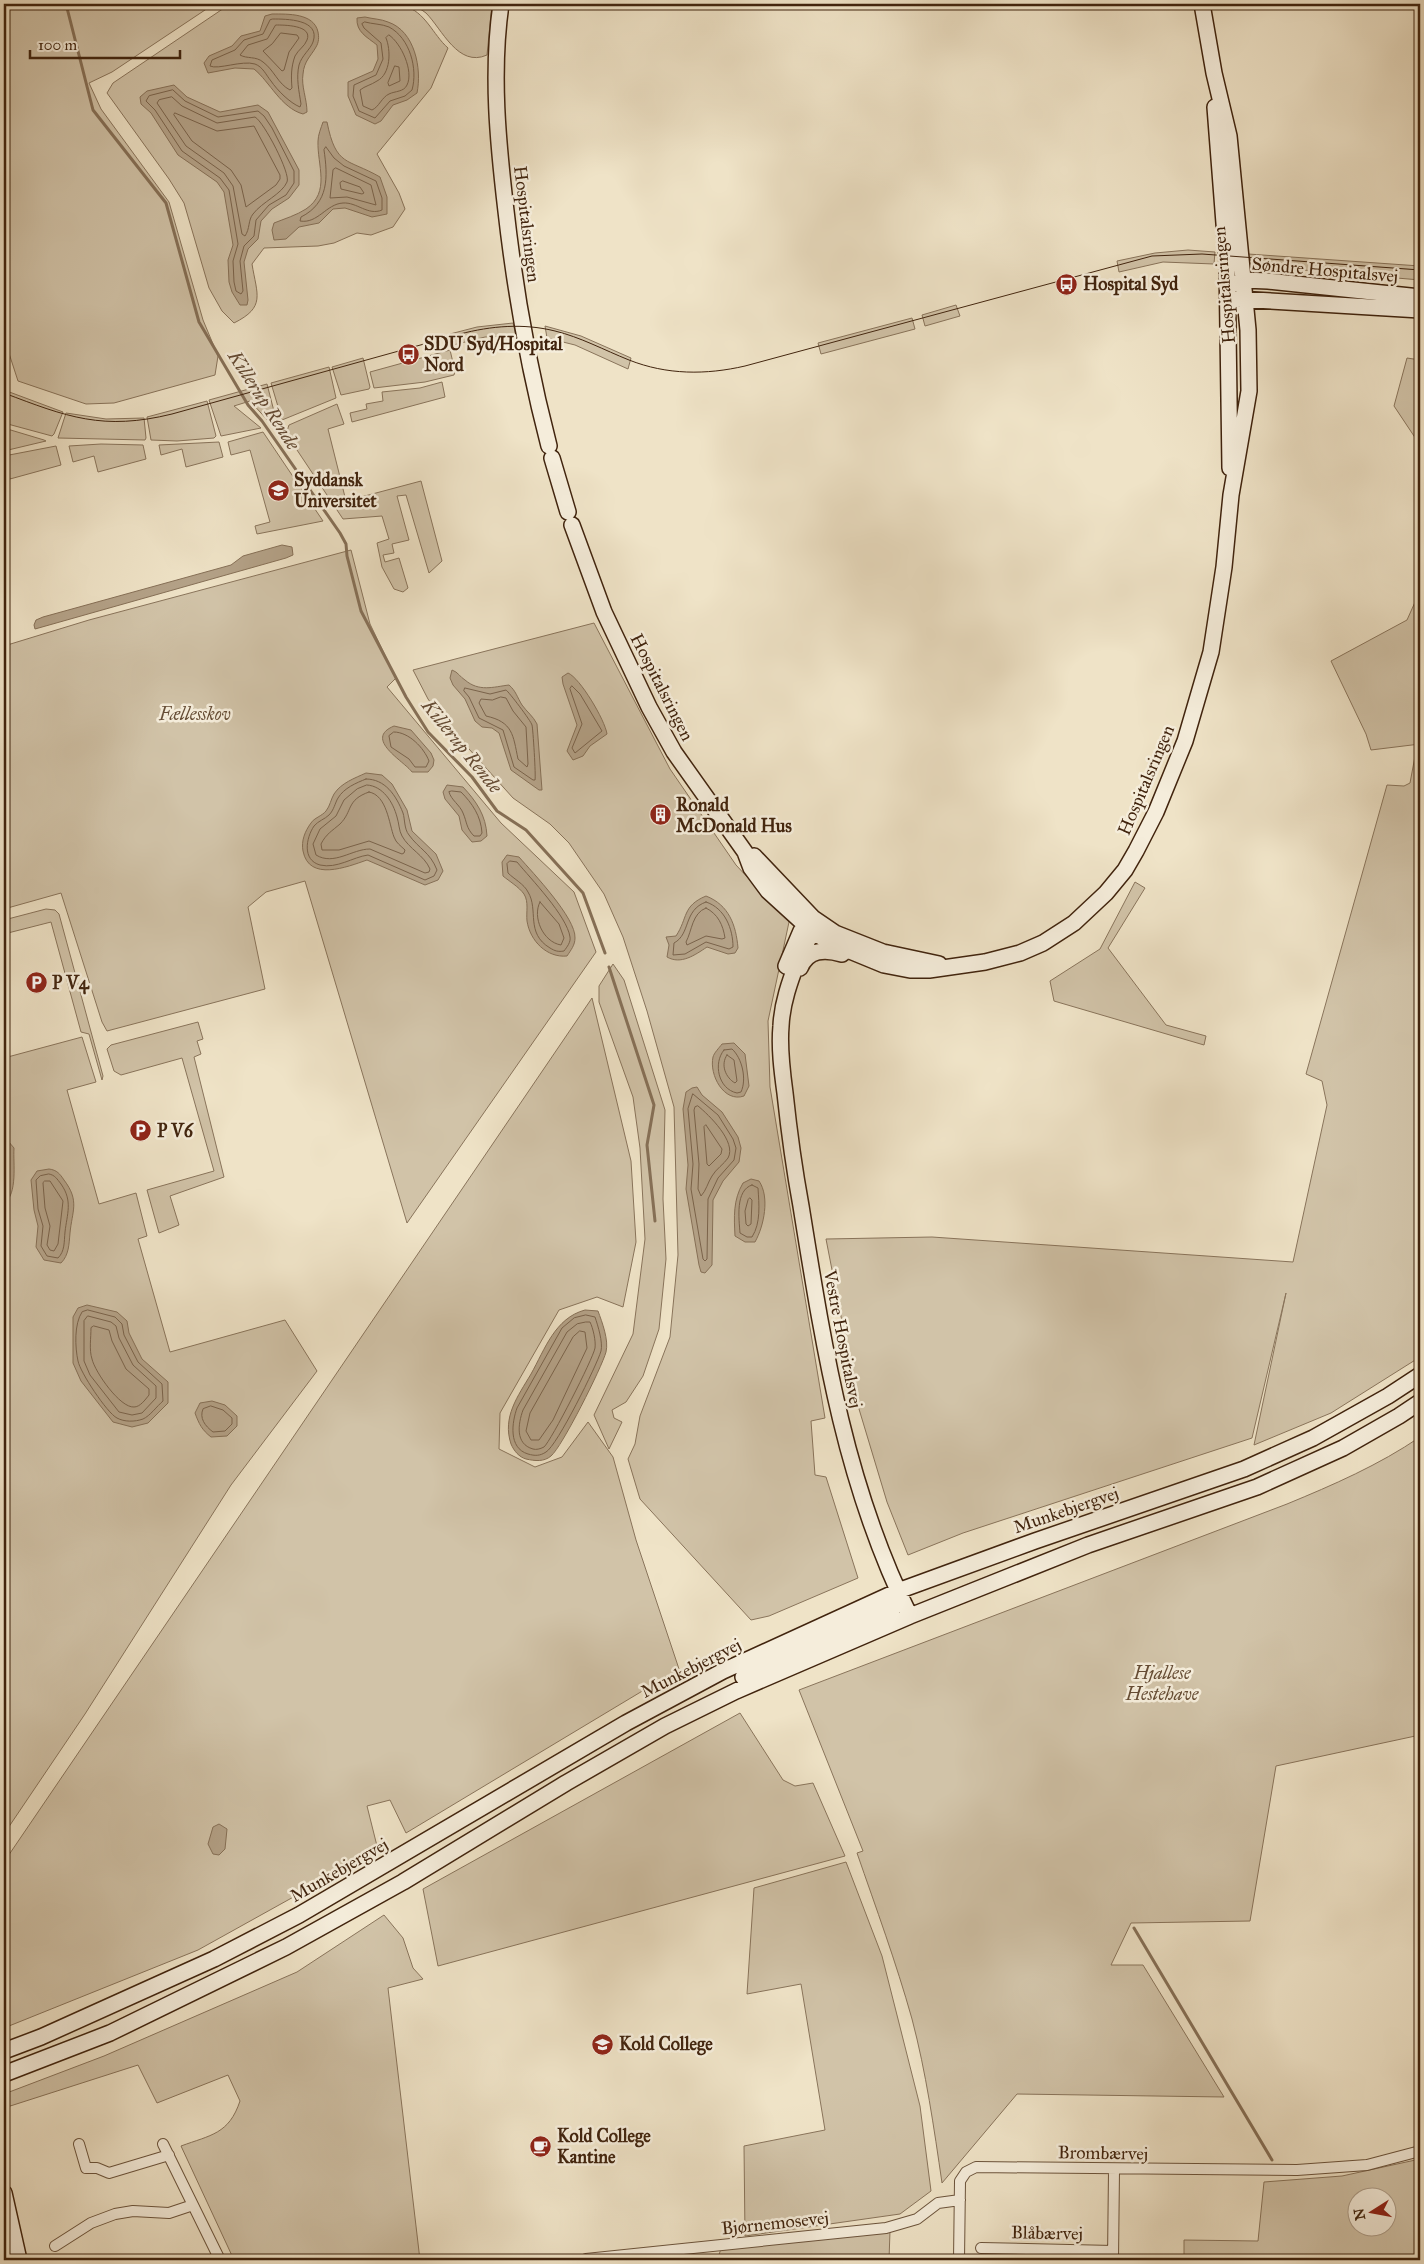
<svg xmlns="http://www.w3.org/2000/svg" width="1424" height="2264" viewBox="0 0 1424 2264" font-family="'IM FELL Great Primer',serif">
<rect width="100%" height="100%" fill="#efe3c7"/>
<filter id="stains"><feTurbulence type="fractalNoise" baseFrequency=".004" numOctaves="4"/><feColorMatrix values="0 0 0 0 .2 0 0 0 0 .09 0 0 0 0 .02 0 0 0 .5 -.17"/></filter>
<radialGradient id="worn" r=".72"><stop offset=".6" stop-color="#630" stop-opacity="0"/><stop offset="1" stop-color="#630" stop-opacity=".3"/></radialGradient>
<path fill="#d1c3a8" stroke="#89745b" fill-rule="evenodd" d="M4 4H214L112 72 89 83 101 109 169 202 203 320 218 356 215 375 114 403 86 404 18 381 4 338Z
M230 4H362C376 8 389 2 404 6 425 11 433 35 448 48L431 88 377 154 399 193 405 209 393 227 371 235 357 233 334 243 318 246 264 248 252 264C257 295 266 307 234 323L222 311 209 288 184 203 169 179 107 93 113 83Z
M412 4H492L487 55C458 68 442 29 426 13 422 10 417 7 412 4Z
M1188 250 1215 252 1214 264 1163 262 1119 272 1117 261 1155 253Z
M1248 254 1420 266V280L1257 266 1251 261Z
M956 305 960 316 925 326 922 315Z
M912 318 915 329 821 354 818 343Z
M513 323 516 335 485 337 453 345 450 334 477 327Z
M545 326 581 336 631 358 628 369 575 345 547 338Z
M450 350 455 371 454 375 425 382 374 388 370 372Z
M363 358 370 387 369 389 341 395 332 367Z
M1407 358 1420 360V445L1394 406Z
M329 367 336 398 282 420 271 383Z
M442 382 445 397 352 422 350 413 367 409 366 404 383 401 382 392 420 388Z
M267 384 277 423 271 424 250 401 234 406 261 428 221 436 209 400Z
M4 390 63 412 54 434 52 436 4 423Z
M207 401 216 436 214 438 177 441 151 440 147 417Z
M337 404 344 424 328 429 346 501 421 481 442 561 429 573 406 495 397 496 409 540 392 544 394 553 383 555 385 562 399 558 408 588 403 592 394 589 382 567 377 543 389 539 382 516 343 519 295 447 287 431 289 425Z
M66 413 106 419 144 418 146 438 145 440 58 438Z
M4 428 44 440 46 441 4 451Z
M263 432 323 521 257 534 255 526 270 522 250 450 231 455 228 442Z
M219 442 223 457 186 467 182 449 161 455 159 445Z
M101 444 143 445 146 459 98 472 94 456 73 462 69 446Z
M56 446 61 465 10 479 4 456Z
M351 550 370 624 396 678 387 687 501 823 574 892 596 952 407 1223 305 881 266 892 248 907 265 989 107 1031 102 1022 61 893 4 909V646L89 620Z
M1420 591V744L1371 750 1366 734 1331 661 1407 620Z
M594 623 670 769 736 865 789 922 768 1021 770 1087 825 1418 811 1421 815 1475 826 1477 858 1578 769 1616 751 1620 640 1499 628 1459 635 1444 640 1416 670 1337 678 1255 674 1107 647 1011 623 937 604 894 569 843 550 824 513 798 443 720 428 699 413 670Z
M1420 750V1357L1331 1413 1254 1445 1286 1293 1252 1438 963 1533 908 1555 887 1502 859 1409 826 1239 932 1237 1293 1262 1327 1105 1322 1081 1306 1074 1387 785 1404 786 1410 783 1416 751Z
M1135 882 1145 888 1108 948 1166 1025 1206 1036 1204 1045 1054 1001 1050 981 1100 949Z
M46 909 55 910 59 914 103 1076 102 1080 89 1034 81 1032 51 922 4 934V920Z
M613 964 624 980 665 1110 663 1199 666 1259 659 1329 643 1376 626 1402 612 1410 614 1418 622 1422 609 1449 594 1415 633 1334 645 1239 640 1148 633 1097 599 1002V986Z
M592 998 631 1161 636 1242 623 1307 597 1297 559 1310 500 1413 499 1449 535 1467 562 1457 588 1422 613 1457 636 1540 679 1669 406 1833 390 1800 367 1806 378 1850 198 1950 4 2028V1862Z
M198 1022 203 1039 197 1041 201 1054 194 1057 224 1177 170 1196 179 1225 159 1233 147 1190 214 1171 182 1058 121 1075 114 1071 107 1049 111 1045Z
M82 1037 96 1082 67 1090 99 1204 136 1193 147 1236 138 1239 170 1352 285 1320 317 1371 231 1485 85 1714 4 1834V1058Z
M1420 1437V1735L1276 1766 1250 1921 1131 1923 1111 1965H1143L1224 2097 1017 2094 942 2183C934 2128 926 2072 912 2019 896 1962 876 1908 857 1853L863 1851 799 1690 1287 1504C1333 1485 1379 1465 1420 1437Z
M740 1713 783 1780 795 1786 813 1783 845 1856 438 1966 423 1889Z
M846 1862 882 1956 899 2023 920 2106 931 2191 900 2214 745 2236 744 2146 825 2130 801 1984 747 1994 754 1888Z
M384 1915 403 1938 413 1968 423 1979 388 1988 420 2260H234L181 2146C211 2135 229 2134 240 2101L228 2075 157 2103 138 2065 4 2108V2094L104 2056 297 1972Z
M1420 2159V2260H1184V2240L1258 2241 1264 2182 1342 2176ZM1356 2196H1386V2226H1356Z
M890 2231 889 2260H717L721 2249Z"/>
<path fill="#b4a288" stroke="#867057" d="M272 14C288 14 314 13 318 32 319 37 319 42 316 47 311 56 304 61 303 74 301 86 307 99 307 112L303 114C281 108 270 82 254 69L235 68 208 73 204 63 209 56 232 46 241 36 260 31 265 16Z
M365 17C373 19 381 19 388 22 415 31 422 69 417 93L407 100 393 105 381 121 375 124 356 115 348 96V82L373 71 378 59 377 45C367 37 356 32 357 18Z
M174 85 187 97 220 112 258 105 268 112 299 170V185L289 198 272 209 261 221 258 239 248 249 244 262 248 300 247 305H240L232 292 229 282 228 260 233 245 224 192 217 182 178 155 151 113 141 104 140 97 147 91Z
M323 122H327C336 167 347 158 380 177L387 197V214L372 217 345 208 333 209 319 223 299 227 286 239 274 240 272 230 274 223C284 219 297 215 306 209 331 192 317 165 318 141 318 135 321 128 323 122Z
M282 545 292 547 293 555 286 558 35 629 34 625 36 620 43 617 231 565 243 556Z
M452 670C458 672 460 677 465 680 479 692 493 687 509 685 516 691 517 697 522 705 527 712 533 716 537 724L542 790H539L511 770 499 733 492 728 482 727 475 721 465 699 453 685 450 678Z
M568 673C580 678 605 720 607 734L590 746 583 756 573 760 567 751 577 725 563 684 562 677Z
M394 726 411 730 431 753 434 760 433 766 428 772H412C404 761 363 739 394 726Z
M366 773 382 775 392 784 407 810 412 831 436 854 443 871 438 880 425 885 367 860C347 867 309 882 303 851 301 841 305 831 311 823 314 818 322 816 326 811 330 806 331 799 334 794 341 783 355 778 366 773Z
M447 785 463 787C476 801 486 815 487 836L481 841 472 842 462 830 459 816 445 799 443 792Z
M507 855 519 857C533 873 576 918 575 938 575 945 571 950 567 956 547 958 530 941 527 921 526 912 529 902 524 894 519 887 509 881 503 876L502 862Z
M706 896C729 905 736 925 738 948L735 953 728 954 707 947C695 955 681 965 667 957L669 945 666 937 676 936C688 918 682 906 706 896Z
M734 1043 745 1054 749 1086 744 1096C724 1103 709 1075 713 1057 714 1053 719 1048 722 1044Z
M697 1087 702 1095 722 1112 738 1137 741 1148 739 1162 723 1181 713 1200 712 1265 705 1273 701 1272 699 1265 686 1189 688 1165 683 1109 686 1092 692 1088Z
M4 1140 8 1141 14 1148C13 1164 18 1193 4 1204Z
M49 1169C57 1170 60 1174 64 1180 80 1201 72 1211 70 1233 69 1244 69 1255 61 1263L44 1260 36 1247 38 1226 34 1210 31 1180 37 1171Z
M751 1179 759 1181C770 1197 764 1226 755 1242H745L735 1236C734 1217 733 1200 743 1183Z
M87 1305 117 1312 127 1321 129 1333 142 1359 168 1382V1403L148 1423 132 1427 113 1422 81 1381 73 1363V1317L78 1308Z
M585 1310 598 1311C602 1322 609 1340 606 1352 602 1367 562 1447 551 1456 544 1462 535 1461 526 1459 519 1457 514 1451 511 1444 502 1417 518 1396 531 1374 545 1349 555 1318 585 1310Z
M212 1401 225 1405 237 1416V1426L227 1436 211 1437C202 1430 199 1424 195 1413L200 1403Z
M219 1824 227 1829 225 1849 219 1855 213 1854 208 1844 213 1827Z"/>
<g fill="none" stroke-linecap="round" stroke-linejoin="round">
<path stroke="#7a634b" stroke-width="1" d="M273 19C286 19 321 19 313 42 310 50 302 55 299 65 296 78 299 91 301 104L300 107C290 103 277 90 271 81 266 75 263 67 255 64 242 60 218 70 210 66L212 60 235 50 244 40 263 34 270 20Z
M365 22C372 24 382 24 389 27 410 38 418 69 412 90L405 96 390 101 375 118 359 111 353 96 354 85 376 75 383 59 381 43 364 28 362 24Z
M276 25C284 25 313 25 307 40 305 46 298 50 295 56 291 67 291 77 292 88L290 90C278 84 274 70 263 62 256 56 247 59 240 55L248 45 267 39Z
M281 33 297 35 299 38 289 52 284 70 282 71 263 51 272 44Z
M389 35C401 43 414 71 407 85 404 92 395 91 389 94 382 97 379 107 372 110L363 106 360 90C365 86 371 85 377 81 391 74 391 50 386 38Z
M395 66 399 67 400 81 389 86 388 83Z
M173 90 185 101 218 117 258 111 264 116 272 128 294 171V183L286 195 269 205 256 220 254 236 244 246 240 261 243 291 241 294 236 291 234 282 233 261 238 244 229 190 220 178 182 151 155 110 146 101 149 96Z
M172 97 182 106 217 123 255 117C264 122 291 174 287 182 282 194 262 202 253 214 248 220 250 229 245 236L242 234 233 186 224 173 186 146 157 103 159 100Z
M175 113 217 131 254 126 280 175V179L276 185 246 207 241 185 231 170 192 141 174 115Z
M326 147 334 158 344 166 376 181 382 198V210C368 216 357 202 343 203 326 204 318 224 300 221L301 217C329 203 328 177 324 150Z
M336 168 371 185 376 205 347 197 330 198 333 170Z
M343 181 360 187 364 193 362 194 341 189 340 183Z
M572 686 580 694 602 731 575 753 572 748 582 724 570 689Z
M465 688 490 694 506 690C509 692 531 721 532 725 533 728 536 777 535 780H533L514 767 503 730 479 718 469 697 464 691Z
M501 697 506 698 513 711 526 727 528 764 527 767 518 759C513 735 513 722 486 716L479 703 481 699 492 700Z
M394 732C409 732 424 748 429 761L426 767H415L409 759 391 747 389 736Z
M366 779C385 779 396 795 403 813 405 819 404 829 409 835 419 849 430 852 437 870L434 876 425 880 368 855C353 857 337 869 320 865 302 860 306 838 314 826 318 821 325 819 329 815 334 810 335 803 338 798 344 788 356 783 366 779Z
M367 785C383 786 393 802 397 817 399 823 399 831 402 836 409 849 424 855 430 869L429 872 425 873 370 849C352 849 334 866 316 855L313 844 320 829 336 816 344 800 357 789Z
M452 791 461 792C472 803 481 816 482 833L480 836H474C466 828 467 822 463 813 460 805 451 800 449 792Z
M369 792C387 795 389 824 394 837 396 843 401 846 405 850L404 853 402 854 369 841 339 850H322L321 844C326 834 332 831 340 824 353 811 346 800 369 792Z
M510 861 517 862C531 879 567 916 570 937 571 942 567 947 564 951 558 952 555 951 550 948 525 933 539 910 528 892 524 884 514 879 508 873L507 864Z
M540 902 559 924 564 938 561 945C543 942 532 917 540 902Z
M706 902C725 908 733 929 733 947L729 949 706 942 685 954 673 955 674 943C691 934 683 910 706 902Z
M706 908C718 914 723 925 725 938L722 939 706 936 687 945 686 942C692 931 692 913 706 908Z
M724 1050 732 1049C742 1058 747 1079 741 1092L737 1093C718 1089 713 1063 724 1050Z
M727 1055 734 1060 737 1081 735 1083C726 1078 720 1065 727 1055Z
M693 1094 718 1115 733 1139 736 1148 734 1160 718 1178 708 1199 707 1259 705 1261 703 1259 691 1189 693 1164 688 1109Z
M698 1106C709 1115 737 1142 728 1158 724 1164 716 1169 712 1176 708 1182 706 1191 701 1196L698 1189 699 1164 694 1110 695 1107Z
M706 1125 722 1149 721 1154 709 1166 707 1164 704 1127Z
M4 1145 9 1150 7 1188 4 1197
M49 1174C55 1175 57 1179 61 1184 73 1201 67 1214 65 1232 64 1242 65 1251 58 1258L47 1256 41 1246 43 1226 38 1209 36 1180 40 1176Z
M45 1181H50L63 1201 58 1244 54 1251 50 1250 47 1245 50 1226 45 1208 43 1183Z
M752 1185 758 1188C759 1204 761 1223 752 1237H747L740 1233C739 1219 735 1190 752 1185Z
M750 1198 752 1200 751 1224 748 1226 746 1224 745 1211 748 1200Z
M88 1310 115 1317 122 1324 124 1335 138 1362 162 1384 163 1401C157 1406 150 1416 143 1419 135 1422 124 1422 117 1418 107 1413 80 1372 78 1361 75 1347 74 1324 82 1312Z
M586 1315 595 1317C598 1326 603 1342 601 1351 597 1365 557 1446 546 1452 540 1456 535 1456 528 1454 508 1448 512 1422 517 1408L562 1328 574 1318Z
M88 1316 111 1322 116 1326 119 1338 133 1365 156 1386V1398L142 1413 132 1415 119 1412 90 1375 84 1361V1321Z
M586 1322H590C593 1328 596 1341 595 1348 593 1359 551 1441 544 1447 540 1449 536 1450 533 1449 515 1444 518 1424 523 1410L567 1332 577 1324Z
M94 1326 109 1330 112 1341 126 1369 149 1389V1395C145 1400 140 1407 134 1407 120 1408 95 1372 92 1359 89 1350 91 1338 91 1328Z
M580 1331 585 1332 587 1348 553 1420 539 1440H531L526 1431 530 1413 573 1337Z
M211 1406 223 1410 232 1418V1424L225 1431 213 1432C205 1426 199 1418 203 1409Z"/>
<path stroke="#867057" stroke-width="3" d="M66 4 93 110 166 203 199 322 248 405 262 421 340 533 346 544 347 556 361 611 406 697 428 732 472 777 497 811 526 830 583 893 605 953
M609 967 654 1105 647 1145 655 1221
M1134 1928 1272 2160"/>
<defs>
<path id="street" d="M79 2144 86 2168H97L109 2173 169 2155
M163 2144 220 2260
M55 2246 91 2223 115 2214 133 2211 169 2213 193 2205
M981 2248 1113 2251
M586 2259 886 2228 917 2219 938 2203 960 2200
M959 2260 960 2181 966 2172 976 2167 1297 2170 1367 2165 1420 2151
M1113 2260 1114 2170"/>
<path id="secondary" d="M501 4C491 73 498 143 506 211 515 291 529 369 549 446
M1215 107 1227 262 1230 468
M1236 284 1244 280 1268 281 1420 297
M1237 299 1420 310
M552 458 568 512
M572 525 604 612 649 707 674 752 745 852 751 868 768 891 813 932 833 944 884 965 910 970H929L985 962 1020 953 1043 943 1074 923 1106 893 1125 870 1136 851 1156 812 1185 741 1211 652 1224 567 1231 495 1249 391 1248 330 1229 136 1214 73 1202 4
M754 856 813 918 835 933 883 952 939 964
M813 918C813 937 805 944 798 960 790 981 782 1003 781 1026 779 1048 782 1071 785 1093 789 1131 794 1168 801 1206 824 1349 845 1485 910 1616
M786 966 801 931 812 919
M800 968C808 949 825 949 842 954
M743 1677 790 1653 892 1609 896 1604 898 1591
M4 2051 41 2037 214 1959 299 1915 626 1723 723 1671 898 1591 1035 1541 1244 1469 1313 1438 1388 1396 1420 1375
M4 2074 110 2033 286 1947 403 1882 566 1783 665 1726 736 1691 910 1616 1088 1545 1257 1487 1343 1448 1399 1416 1420 1402
M4 2193 19 2260"/>
</defs>
<use href="#street" stroke="#6c543c" stroke-width="12"/>
<use href="#secondary" stroke="#41240e" stroke-width="18"/>
<use href="#street" stroke="#f5eddb" stroke-width="10"/>
<use href="#secondary" stroke="#f5eddb" stroke-width="15"/>
<path stroke="#41240e" stroke-width="1" d="M4 393C67 417 103 431 172 414L460 334C491 326 523 323 555 331 580 337 604 350 629 360 667 375 706 375 745 366L1152 256 1202 254 1420 270"/>
</g>
<defs>
<symbol id="bus-disc" viewBox="-11 -11 22 22"><circle r="9.5" fill="#8f2418" stroke="#f5eddb"/><path d="M-5-6H5V4H4V6H2V4H-2V6H-4V4H-5ZM-3.5-4V0h7V-4ZM-3.5 1.2v1.5H-2V1.2ZM2 1.2v1.5H3.5V1.2Z" fill="#fff"/></symbol>
<symbol id="university-disc" viewBox="-11 -11 22 22"><circle r="9.5" fill="#8f2418" stroke="#f5eddb"/><path d="M0-5L7-2L0 1L-7-2ZM-4 1L0 2.5L4 1V4Q0 6-4 4Z" fill="#fff"/></symbol>
<symbol id="building-disc" viewBox="-11 -11 22 22"><circle r="9.5" fill="#8f2418" stroke="#f5eddb"/><path d="M-4-6H4V6H1V3H-1V6H-4ZM-2.5-4.3h1.7v1.8h-1.7ZM.8-4.3h1.7v1.8H.8ZM-2.5-1h1.7V.8h-1.7ZM.8-1h1.7V.8H.8Z" fill="#fff"/></symbol>
<symbol id="parking-disc" viewBox="-11 -11 22 22"><circle r="9.5" fill="#8f2418" stroke="#f5eddb"/><path d="M-3.5-5.5H1a3.5 3.5 0 0 1 0 7H-1V5.5H-3.5ZM-1-3.4V-.6H.8a1.4 1.4 0 0 0 0-2.8Z" fill="#fff"/></symbol>
<symbol id="cafe-disc" viewBox="-11 -11 22 22"><circle r="9.5" fill="#8f2418" stroke="#f5eddb"/><path d="M-5.5-4.5H6V0H3Q3 3.5 0 3.5H-2.5Q-5.5 3.5-5.5 0ZM3-3.2v2h1.7v-2ZM-6 4.5H4V6H-6Z" fill="#fff"/></symbol>
</defs>
<g fill-rule="evenodd">
<use href="#bus-disc" x="1054" y="272" width="25" height="25"/>
<use href="#bus-disc" x="396" y="342" width="25" height="25"/>
<use href="#university-disc" x="266" y="478" width="25" height="25"/>
<use href="#building-disc" x="648" y="802" width="25" height="25"/>
<use href="#parking-disc" x="24" y="970" width="25" height="25"/>
<use href="#parking-disc" x="128" y="1118" width="25" height="25"/>
<use href="#university-disc" x="590" y="2032" width="25" height="25"/>
<use href="#cafe-disc" x="528" y="2134" width="25" height="25"/>
</g>
<g text-anchor="middle" dominant-baseline="central" stroke-width="5" stroke-linejoin="round" paint-order="stroke">
<g font-size="18" fill="#41240e" stroke="#f5eddb">
<text transform="translate(527 224) rotate(83)">Hospitalsringen</text>
<text transform="translate(1325 270) rotate(5)">Søndre Hospitalsvej</text>
<text transform="translate(1224 285) rotate(-95)">Hospitalsringen</text>
<text transform="translate(662 687) rotate(63)">Hospitalsringen</text>
<text transform="translate(1146 780) rotate(-67)">Hospitalsringen</text>
<text transform="translate(843 1339) rotate(79)">Vestre Hospitalsvej</text>
<text transform="translate(1066 1510) rotate(-19)">Munkebjergvej</text>
<text transform="translate(691 1668) rotate(-27)">Munkebjergvej</text>
<text transform="translate(339 1870) rotate(-30)">Munkebjergvej</text>
<text transform="translate(1103 2153) rotate(1)">Brombærvej</text>
<text transform="translate(775 2223) rotate(-6)">Bjørnemosevej</text>
<text transform="translate(1047 2233) rotate(1)">Blåbærvej</text>
</g>
<g font-size="18" font-weight="bold" fill="#41240e" stroke="#f5eddb" text-anchor="start">
<text x="1083" y="284">Hospital Syd</text>
<text x="424" y="344">SDU Syd/Hospital<tspan x="424" dy="21">Nord</tspan></text>
<text x="294" y="480">Syddansk<tspan x="294" dy="21">Universitet</tspan></text>
<text x="676" y="805">Ronald<tspan x="676" dy="21">McDonald Hus</tspan></text>
<text x="52" y="983">P V4</text>
<text x="157" y="1131">P V6</text>
<text x="619" y="2044">Kold College</text>
<text x="557" y="2136">Kold College<tspan x="557" dy="21">Kantine</tspan></text>
</g>
<g font-size="18" font-style="italic" fill="#654c34" stroke="#f5eddb">
<text x="195" y="714">Fællesskov</text>
<text x="1162" y="1673">Hjallese<tspan x="1162" dy="21">Hestehave</tspan></text>
</g>
<g font-size="19" font-style="italic" fill="#644a33" stroke="#f5eddb">
<text transform="translate(264 400) rotate(57)">Killerup Rende</text>
<text transform="translate(462 746) rotate(51)">Killerup Rende</text>
</g>
</g>
<rect width="1424" height="2264" fill="none" stroke="#efe3c7" stroke-width="20"/>
<rect x="5" y="5" width="1414" height="2254" fill="none" stroke="#41240e" stroke-width="2.5"/>
<rect x="10" y="10" width="1404" height="2244" fill="none" stroke="#41240e"/>
<g transform="translate(1372 2212) rotate(259)"><circle r="24" fill="#f5eddb" stroke="#ad9d89"/>
<path d="M0-4L9 19L0 12L-9 19Z" fill="#8f2418"/>
<text y="-8" font-size="14" font-weight="bold" text-anchor="middle" fill="#41240e">N</text>
</g>
<path d="M30 50v8h150v-8" fill="none" stroke="#41240e" stroke-width="2.5"/>
<text x="38" y="50" font-size="15" fill="#41240e" stroke="#f5eddb" stroke-width="4" paint-order="stroke">100 m</text>
<rect width="100%" height="100%" filter="url(#stains)"/>
<rect width="100%" height="100%" fill="url(#worn)"/>
</svg>
